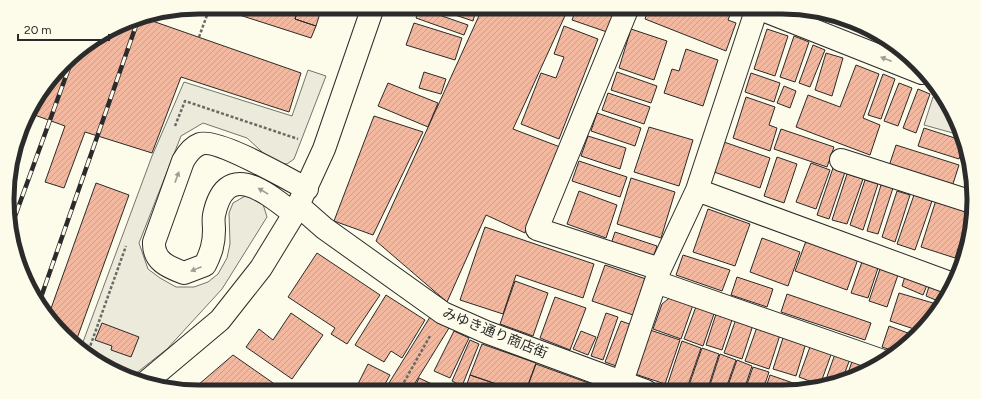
<svg xmlns="http://www.w3.org/2000/svg" width="981" height="399" viewBox="0 0 981 399" font-family="Figtree,'Noto Sans JP',sans-serif">
<defs>
<pattern id="building-hatch" width="6" height="6" patternUnits="userSpaceOnUse"><rect width="6" height="6" fill="#f2b8a0"/><path d="M-1 1l2-2M0 6l6-6M5 7l2-2" fill="none" stroke="#d09e8a"/></pattern>
</defs>
<rect width="100%" height="100%" fill="#fdfbea"/>
<path fill="#eceadb" stroke="#74746e" d="M308 70 326 76 294 159 287 164 273 162 247 138 203 123 181 136 139 243 148 269 160 278 176 287H194L208 282 218 274 227 258 230 244 229 213 233 203 247 195 262 201 267 217 222 289 167 349 130 378 82 352 80 350 152 156 184 82 292 116Z
M933 97 943 100 954 114 960 135 924 125Z"/>
<path fill="url(#building-hatch)" stroke="#2b2b2b" d="M218 7H228L227 11Z
M228 7H299L295 19 316 26 311 38 227 11Z
M299 7H322L316 26 295 19Z
M431 7H466L476 10 473 21Z
M483 7H569L513 129 560 147 525 233 486 215 447 302 376 241Z
M577 7H587L613 16 607 32 572 20Z
M605 7H617L616 10Z
M640 7H733L728 20 736 23 726 51 645 19 647 13 639 10Z
M419 8 468 25 464 35 416 18Z
M832 15 843 17 863 29 862 31 835 21Z
M137 17H141L301 73 289 112 181 77 152 153 85 132 64 188 45 182 65 126 29 113 33 103 73 55Z
M414 23 462 38 455 60 406 45Z
M564 26 598 39 559 139 521 124 541 73 556 78 564 57 554 54Z
M631 29 667 41 654 80 619 68Z
M767 29 788 36 775 76 754 69Z
M794 36 809 42 795 82 780 77Z
M813 45 825 50 810 87 799 83Z
M686 49 718 60 703 106 664 93 672 69 679 71Z
M826 53 843 58 832 96 815 90Z
M856 65 879 74 863 118 880 125 870 155 796 127 808 95 840 107Z
M424 72 446 79 441 94 419 88Z
M617 72 657 86 651 103 611 90Z
M751 73 780 83 774 102 745 92Z
M883 74 895 79 881 119 868 115Z
M388 83 438 103 428 127 378 106Z
M899 83 912 88 898 126 884 121Z
M784 86 796 91 790 108 777 103Z
M918 89 930 94 916 133 903 128Z
M608 93 650 107 644 124 602 110Z
M746 97 775 107 769 125 777 128 770 151 733 138Z
M597 113 641 128 635 146 591 131Z
M374 116 423 132 373 235 334 221Z
M649 127 693 140 679 186 634 172Z
M924 128 961 140 963 148 959 159 918 146Z
M781 129 834 147 827 167 774 149Z
M588 136 626 148 620 169 581 156Z
M724 142 770 158 760 188 714 172Z
M896 145 959 165 952 187 889 166Z
M777 157 797 164 784 203 764 196Z
M579 161 627 177 620 197 572 181Z
M811 163 830 170 816 209 796 202Z
M833 168 845 172 829 219 817 215Z
M847 174 863 179 847 224 832 220Z
M631 178 675 192 661 238 617 224Z
M865 180 878 184 863 230 850 225Z
M96 183 129 195 75 344 49 314Z
M881 185 893 188 878 234 867 231Z
M579 191 617 205 606 238 567 224Z
M897 191 910 195 895 242 882 237Z
M914 195 932 201 915 250 897 244Z
M936 200 970 211 955 258 921 247Z
M708 209 750 224 735 266 693 252Z
M485 227 594 264 583 298 516 275 503 314 460 300Z
M615 232 657 246 653 258 611 244Z
M762 238 800 252 788 286 750 272Z
M806 241 858 259 847 290 795 271Z
M317 253 380 295 347 344 331 334 335 328 288 297Z
M683 255 730 270 722 291 676 275Z
M863 259 879 265 868 298 851 293Z
M605 265 646 279 633 315 592 301Z
M881 266 899 272 887 307 869 301Z
M907 270 930 278 923 295 902 286Z
M737 277 773 289 767 307 731 295Z
M931 280 951 287 943 303 926 296Z
M515 281 548 293 533 336 500 324Z
M899 293 933 303 927 323 920 331 890 321Z
M787 294 871 323 865 340 781 312Z
M386 295 425 320 402 358 391 351 384 362 355 345Z
M673 295 694 302 681 339 653 329 662 304Z
M555 297 586 308 570 350 540 338Z
M697 304 715 311 703 346 684 339Z
M717 311 733 317 722 350 706 345Z
M291 313 323 335 292 379 246 347 259 329 273 340Z
M606 313 618 317 603 360 591 356Z
M430 317 449 328 410 391H384Z
M736 319 753 325 742 359 724 353Z
M621 321 635 326 619 367 605 362Z
M102 323 139 337 131 357 111 350 112 346 95 340Z
M889 326 916 336 908 344 897 352 882 347Z
M757 327 780 335 769 369 745 361Z
M647 329 680 340 665 384 632 373Z
M454 331 469 338 450 378 434 371Z
M581 331 596 337 588 355 573 349Z
M784 335 806 343 796 376 773 369Z
M470 340 479 344 462 386 452 381Z
M682 341 701 348 686 391 667 386Z
M482 344 536 363 526 390 509 384 508 388 470 375Z
M811 344 832 352 820 385 799 377Z
M702 348 719 354 707 391H687Z
M720 354 736 360 725 391H708Z
M835 354 850 359 842 380 824 385Z
M233 355 286 392 191 391Z
M853 359 874 367 866 372 846 378Z
M737 360 752 366 744 390 726 391Z
M368 364 390 375 381 391 354 392Z
M536 364 605 389 609 390 526 391Z
M753 367 769 372 763 390H745Z
M629 374 676 391H623Z
M470 375 508 388 507 391 465 390Z
M770 375 802 386 801 390H765Z
M419 378 447 391H413Z
M509 384 526 390 525 391H507Z"/>
<g fill="none" stroke-linecap="round" stroke-linejoin="round">
<defs>
<path id="minor" d="M628 7 537 229 660 269
M755 7 922 73
M841 160 972 202
M697 190 953 284
M299 206 324 228 443 313 486 332 646 391
M294 214C267 193 226 158 214 215 213 220 214 225 214 230 214 244 211 253 205 265L184 273C168 267 153 261 154 242L183 161C187 154 192 147 200 144 217 138 288 179 307 189
M656 282 883 361
M622 382 660 269 697 190 757 8
M145 383 220 320 261 268 294 214 324 149 373 7"/>
</defs>
<use href="#minor" stroke="#2b2b2b" stroke-width="24"/>
<path stroke="#6a6964" stroke-width="2.5" stroke-dasharray="3 2" stroke-linecap="butt" d="M199 37 210 7
M175 126 185 101 298 139
M87 355 126 246
M399 391 430 336"/>
<use href="#minor" stroke="#fdfbea" stroke-width="22"/>
<defs>
<path id="rail" d="M9 178 39 96
M10 230 74 54
M39 303 139 17"/>
</defs>
<use href="#rail" stroke="#2b2b2b" stroke-width="4.5"/>
<use href="#rail" stroke="#fdfbea" stroke-width="3" stroke-dasharray="9" stroke-linecap="butt"/>
</g>
<defs><path id="oneway-solid" d="M-6-.8H1V-3.2L6.5 0L1 3.2V.8H-6Z"/></defs>
<g fill="#9e9d94">
<use href="#oneway-solid" transform="translate(886 59) rotate(-159)"/>
<use href="#oneway-solid" transform="translate(177 177) rotate(-70)"/>
<use href="#oneway-solid" transform="translate(263 191) rotate(-149)"/>
<use href="#oneway-solid" transform="translate(196 269) rotate(158)"/>
</g>
<g text-anchor="middle" dominant-baseline="central" stroke-width="3" stroke-linejoin="round" paint-order="stroke">
<g font-size="14" fill="#2b2b2b" stroke="#fdfbea">
<text transform="translate(495 333) rotate(22)">みゆき通り商店街</text>
</g>
</g>
<path d="M0 0H981V399H0ZM199 14H782A185 185 0 0 1 967 199V200A185 185 0 0 1 782 385H199A185 185 0 0 1 14 200V199A185 185 0 0 1 199 14Z" fill="#fdfbea" fill-rule="evenodd"/>
<path fill="none" stroke="#2b2b2b" stroke-width="5" d="M199 14H782A185 185 0 0 1 967 199V200A185 185 0 0 1 782 385H199A185 185 0 0 1 14 200V199A185 185 0 0 1 199 14Z"/>
<path d="M18 34v6h91v-6" fill="none" stroke="#2b2b2b" stroke-width="2"/>
<text x="24" y="34" font-size="12" fill="#2b2b2b" stroke="#fdfbea" stroke-width="3" paint-order="stroke">20 m</text>
</svg>
